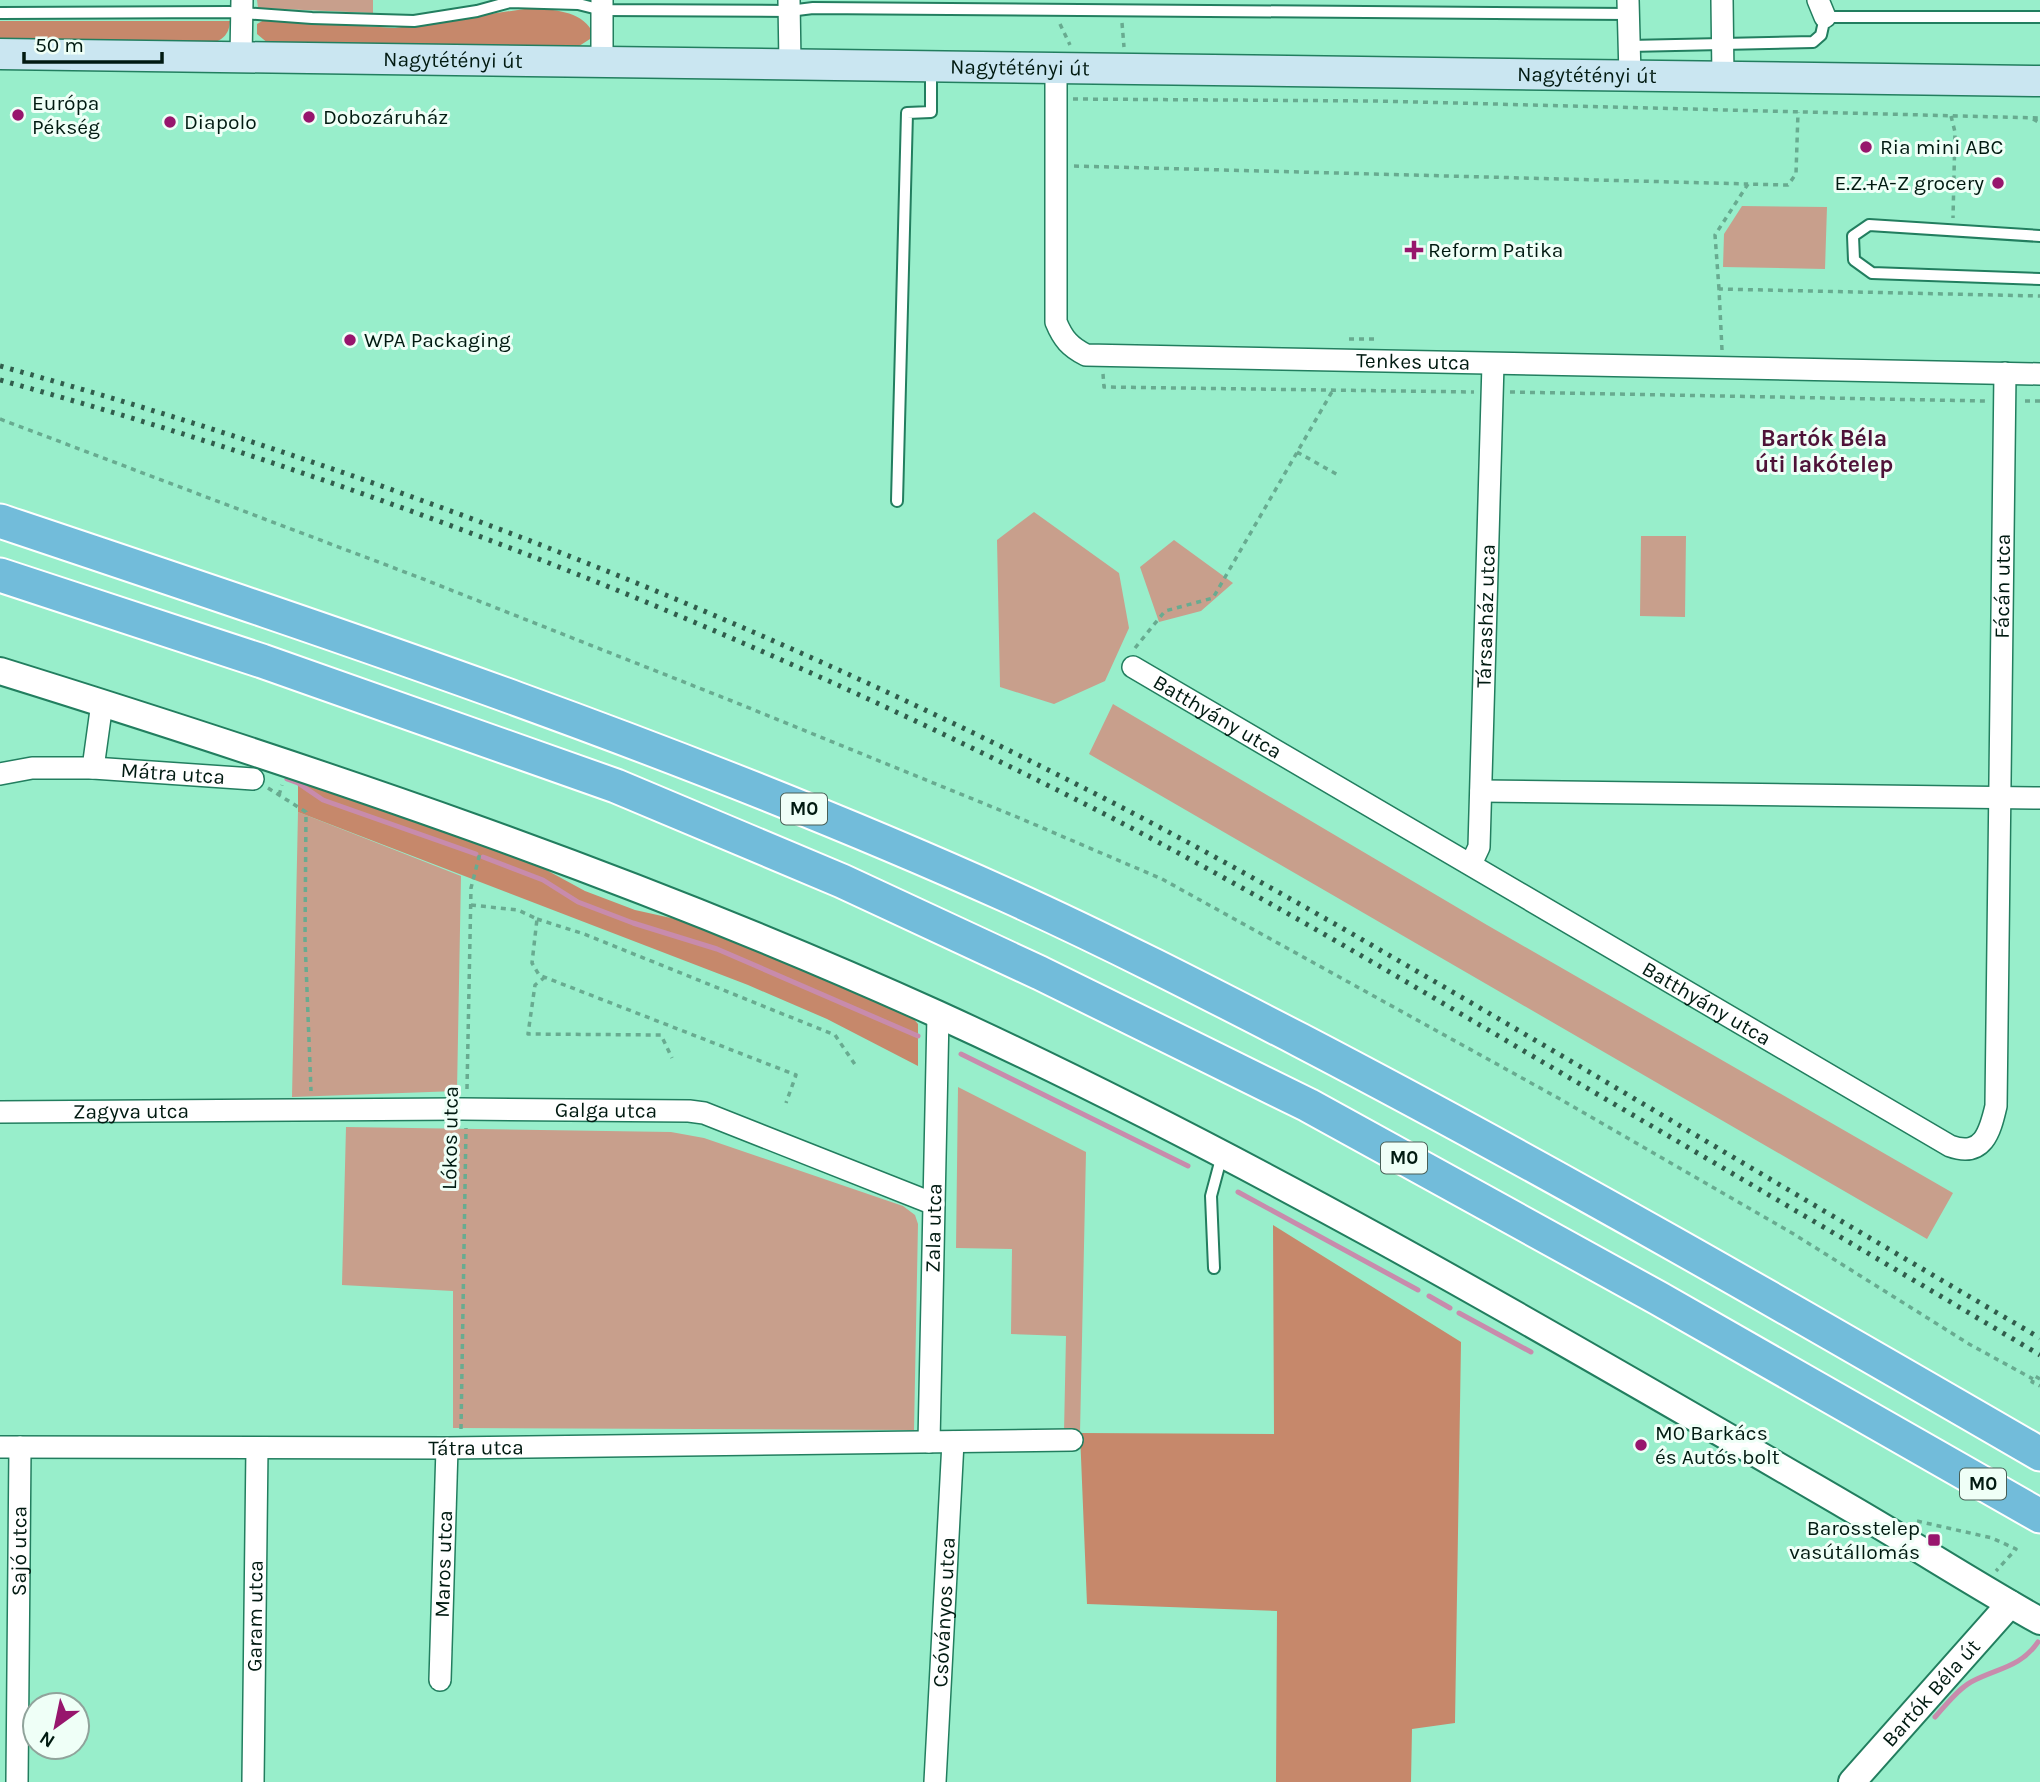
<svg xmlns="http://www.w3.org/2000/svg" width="2040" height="1782" viewBox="0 0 2040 1782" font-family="Karla,sans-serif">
<rect width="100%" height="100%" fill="#98eecb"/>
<path fill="#c89f8c" d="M257 0H373V13L258 8Z
M1742 206 1827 207 1825 269 1723 267 1724 234Z
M1034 512 1119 573 1129 628 1105 681 1054 704 1000 687 997 540Z
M1641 536H1686L1685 617 1640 616Z
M1174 540 1233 583 1201 611 1159 622 1140 567Z
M1113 704 1487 925 1953 1193 1927 1239 1089 754Z
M298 812 461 876 457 1091 292 1097Z
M958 1087 1086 1152 1080 1433 1064 1432 1066 1336 1011 1334 1012 1249 956 1248Z
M346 1127 671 1132 704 1138 903 1206 915 1215 918 1224 914 1430 453 1428V1291L342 1285Z"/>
<path fill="#c6886b" d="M531 8C553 10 580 10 592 31L590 39 576 48 269 44 257 34V24L264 20 395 28Z
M0 21H230C229 36 222 40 208 45L0 43Z
M298 779 528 860 585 891 635 910 689 922 912 1017 918 1024V1066L827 1019 748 985 298 812Z
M1273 1225 1461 1342 1455 1723 1412 1729 1411 1782H1276L1277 1611 1087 1604 1080 1433 1274 1434Z"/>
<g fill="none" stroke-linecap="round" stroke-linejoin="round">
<path stroke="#c88bac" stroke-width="5" d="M287 779 298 783 323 800 476 854
M483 857 543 880 578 902 633 923 717 949 918 1036
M961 1054 1188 1166
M1238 1192 1418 1290
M1429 1296 1450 1308
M1459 1313 1531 1352
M1935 1717C1946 1705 1957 1690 1971 1682 1997 1668 2020 1668 2038 1642"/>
<defs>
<path id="service" d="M0 13 229 12 312 18 414 21 477 11 510 2 578 4 602 10 789 11 813 8 1628 14
M1629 46 1813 42 1821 35 1825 17H2040
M2040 236 1869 225 1853 236 1854 260 1872 273 2040 279
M897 501 907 113 931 112V69
M1214 1268 1211 1196 1222 1155"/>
<g id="minor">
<path d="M602 0V62"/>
<path d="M789 0 790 64"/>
<path d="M1628 0 1630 76"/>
<path d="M1722 0 1723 77"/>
<path d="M1818 0 1825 17"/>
<path d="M241 57 242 0"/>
<path id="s1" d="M1056 69V322C1063 339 1070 347 1086 355L2040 374"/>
<path id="s2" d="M1133 667 1950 1146C1983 1158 1990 1132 1996 1106L2005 373"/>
<path id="s3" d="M93 768 253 779"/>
<path d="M0 774 32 768H93L102 703"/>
<path d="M1481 791 2040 798"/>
<path id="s4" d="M1471 864 1479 847 1493 364"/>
<path id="s5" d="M0 1112 462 1109 689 1111 704 1113 934 1204"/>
<path id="s6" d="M929 1442 938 1015"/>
<path id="s7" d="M0 1447 447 1448 1072 1440"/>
<path id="s8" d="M440 1680 447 1448"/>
<path id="s9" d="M17 1782 20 1447"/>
<path id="s10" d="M253 1782 257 1448"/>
<path id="s11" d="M935 1782 953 1442"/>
</g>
<g id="tertiary">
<path d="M0 671C318 770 633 876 937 1014 1250 1157 1548 1332 1845 1505 1911 1543 1974 1584 2040 1621"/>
<path id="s12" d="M1852 1782 2010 1604"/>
</g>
<g id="secondary">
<path id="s13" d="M0 54 2040 81"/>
</g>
<path id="trunk" d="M0 521C340 635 679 748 1006 895 1106 940 1203 990 1300 1040 1551 1171 1795 1312 2040 1454
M0 575 262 661 616 786 842 881 1040 973 1308 1105 1658 1298 2040 1516"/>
</defs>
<use href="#service" stroke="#227e5f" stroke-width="14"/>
<use href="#minor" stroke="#227e5f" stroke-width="24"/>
<use href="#tertiary" stroke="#227e5f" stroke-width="30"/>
<use href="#secondary" stroke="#227e5f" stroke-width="33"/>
<use href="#trunk" stroke="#fff" stroke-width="37"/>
<path stroke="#68ab90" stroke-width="3.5" stroke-dasharray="5 5" stroke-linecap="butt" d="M1122 23 1124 47
M1060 24 1070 45
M1073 99 1376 101 2040 118
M1951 116 1955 132 1953 218
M2033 119 2040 123
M1074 166 1748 184
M1719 289 1715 235 1748 184 1788 185 1796 174 1798 112
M1349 339H1377
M1722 350 1719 289 2040 296
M1103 374 1104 387 1474 392
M1510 392 1985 401
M2025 401H2040
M0 419 418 577 732 701 1017 817 1162 879 1560 1099 1792 1233 1969 1344 2033 1379
M1297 452 1338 475
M1135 648 1165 611 1213 598 1333 390
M268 788 306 812 305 940 311 1091
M279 795 282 785
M471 905 518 910 537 919 532 963 539 975 796 1075 786 1103
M537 919 584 934 835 1035 856 1066
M545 977 535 985 528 1034 661 1035 672 1058
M467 1089 471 888 480 853
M2040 1379 2035 1376 2032 1382 2040 1386
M461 1429 466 1128
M1917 1521 1992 1538 2016 1549 1996 1571"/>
<use href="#service" stroke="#fff" stroke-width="10"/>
<use href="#minor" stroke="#fff" stroke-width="21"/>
<use href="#tertiary" stroke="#fff" stroke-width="26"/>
<use href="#secondary" stroke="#cae6f1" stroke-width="30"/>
<use href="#trunk" stroke="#72bcda" stroke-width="33"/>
<path stroke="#315d4c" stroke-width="5" stroke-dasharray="3.5 7" stroke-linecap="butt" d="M0 366C373 469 737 611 1082 787 1248 871 1408 966 1569 1060 1726 1153 1883 1246 2040 1338
M0 380C370 482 729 624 1071 797 1228 876 1378 965 1529 1054 1699 1154 1870 1254 2040 1355"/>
</g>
<g fill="#97166d" stroke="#effff7" stroke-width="2.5">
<circle cx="18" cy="115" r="7"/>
<circle cx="309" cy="117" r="7"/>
<circle cx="170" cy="122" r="7"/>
<circle cx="1866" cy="147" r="7"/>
<circle cx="1998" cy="183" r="7"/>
<path d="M1410.5 239.5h7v7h7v7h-7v7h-7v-7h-7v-7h7z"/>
<circle cx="350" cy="340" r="7"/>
<circle cx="1641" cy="1445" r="7"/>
<rect x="1927" y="1533" width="14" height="14" rx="3.5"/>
</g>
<g text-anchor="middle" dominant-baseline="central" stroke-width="6" stroke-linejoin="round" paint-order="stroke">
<g fill="#effff7" stroke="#485f56" stroke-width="2">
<rect x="781" y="793.5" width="46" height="31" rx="5"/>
<rect x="1381" y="1142.5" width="46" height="31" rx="5"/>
<rect x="1960" y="1468.5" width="46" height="31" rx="5"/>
</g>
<g font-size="19" font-weight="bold" fill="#011a11">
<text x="804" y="809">M0</text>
<text x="1404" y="1158">M0</text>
<text x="1983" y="1484">M0</text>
</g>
<g font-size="21" fill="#011a11" stroke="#effff7">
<text stroke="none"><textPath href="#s13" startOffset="453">Nagytétényi út</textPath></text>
<text stroke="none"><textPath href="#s13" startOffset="1020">Nagytétényi út</textPath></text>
<text stroke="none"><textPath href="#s13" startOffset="1587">Nagytétényi út</textPath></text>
<text stroke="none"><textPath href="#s1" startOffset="626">Tenkes utca</textPath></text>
<text stroke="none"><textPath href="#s2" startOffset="1540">Fácán utca</textPath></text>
<text stroke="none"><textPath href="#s4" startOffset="250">Társasház utca</textPath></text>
<text stroke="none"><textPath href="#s2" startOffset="98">Batthyány utca</textPath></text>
<text stroke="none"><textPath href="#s3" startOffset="80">Mátra utca</textPath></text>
<text stroke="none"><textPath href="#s2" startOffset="665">Batthyány utca</textPath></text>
<text stroke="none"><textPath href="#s5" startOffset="606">Galga utca</textPath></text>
<text stroke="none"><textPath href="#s5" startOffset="131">Zagyva utca</textPath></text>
<text transform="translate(450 1138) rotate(-89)">Lókos utca</text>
<text stroke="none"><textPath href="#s6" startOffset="214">Zala utca</textPath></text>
<text stroke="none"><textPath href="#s7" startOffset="476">Tátra utca</textPath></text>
<text stroke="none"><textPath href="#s9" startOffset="231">Sajó utca</textPath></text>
<text stroke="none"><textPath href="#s8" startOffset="116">Maros utca</textPath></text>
<text stroke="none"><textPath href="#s11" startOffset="170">Csóványos utca</textPath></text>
<text stroke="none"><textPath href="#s10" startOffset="166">Garam utca</textPath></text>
<text stroke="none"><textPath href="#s12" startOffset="119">Bartók Béla út</textPath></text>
</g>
<g font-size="21" fill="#011a11" stroke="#effff7" text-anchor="start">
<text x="32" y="103">Európa<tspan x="32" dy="24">Pékség</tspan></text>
<text x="323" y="117">Dobozáruház</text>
<text x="184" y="122">Diapolo</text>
<text x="1880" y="147">Ria mini ABC</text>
<text x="1984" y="183" text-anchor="end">E.Z.+A-Z grocery</text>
<text x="1428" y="250">Reform Patika</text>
<text x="364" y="340">WPA Packaging</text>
<text x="1655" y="1433">M0 Barkács<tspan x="1655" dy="24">és Autós bolt</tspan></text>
<text x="1920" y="1528" text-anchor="end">Barosstelep<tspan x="1920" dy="24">vasútállomás</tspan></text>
</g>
<g font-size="23" font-weight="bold" fill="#4e1238" stroke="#effff7">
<text x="1824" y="438">Bartók Béla<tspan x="1824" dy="26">úti lakótelep</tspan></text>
</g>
</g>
<g transform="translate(56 1726) rotate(213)"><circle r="33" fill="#effff7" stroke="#90a39b" stroke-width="2"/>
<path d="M0-5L12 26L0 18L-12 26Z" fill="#97166d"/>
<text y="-10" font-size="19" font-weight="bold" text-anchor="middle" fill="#011a11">N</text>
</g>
<path d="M24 52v10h138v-10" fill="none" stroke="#011a11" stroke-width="3.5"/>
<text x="35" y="52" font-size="21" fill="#011a11" stroke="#effff7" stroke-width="5" paint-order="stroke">50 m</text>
</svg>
